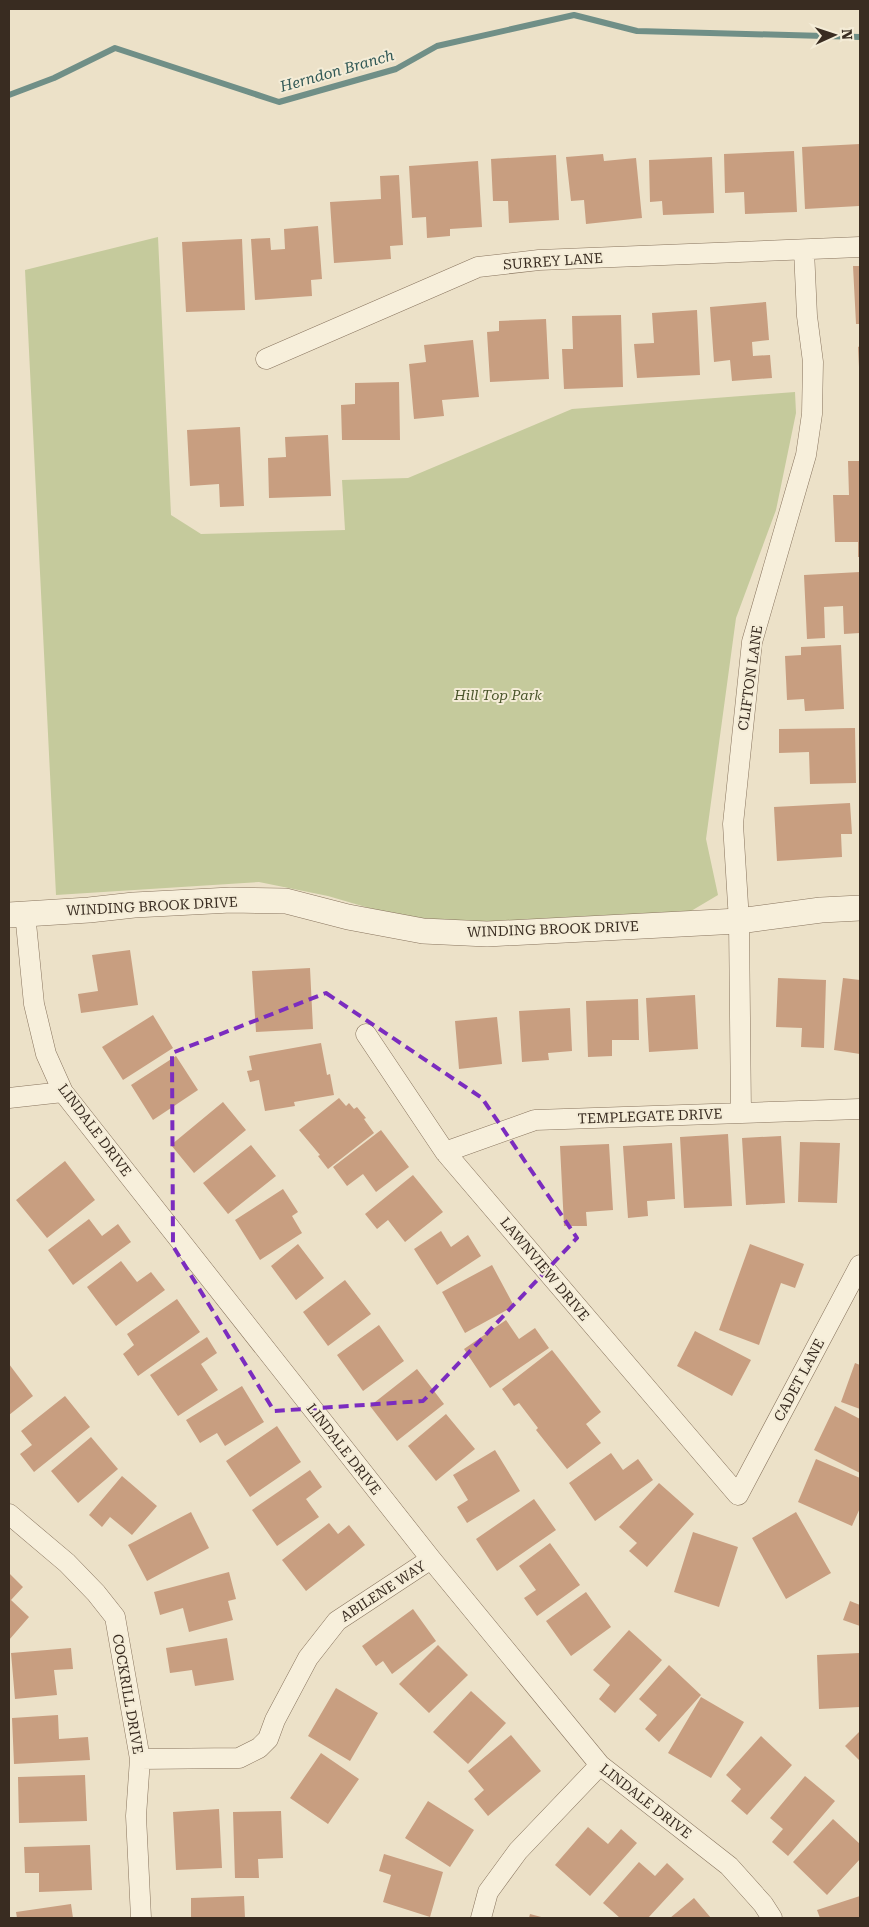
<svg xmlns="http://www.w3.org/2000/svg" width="869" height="1927" viewBox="0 0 869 1927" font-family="'Roboto Serif',serif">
<rect width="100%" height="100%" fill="#ece1c8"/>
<path fill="#c5ca9c" d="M158 237 171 515 201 534 345 530 342 480 408 478 572 409 795 392 796 413 776 510 736 618 706 839 718 895 686 914 452 923 400 917 328 896 259 882 56 895 25 270Z"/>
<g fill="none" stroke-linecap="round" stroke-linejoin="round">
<path stroke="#708f87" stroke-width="6" d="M9 95 54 78 115 48 279 102 396 69 437 46 574 15 637 31 860 37"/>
</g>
<path fill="#c89e80" d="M860 144 859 206 805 209 802 147Z
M794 151 797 212 745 214 744 192 725 193 724 154Z
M603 154 604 161 636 158 642 218 586 224 584 200 571 201 566 157Z
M556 155 559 220 509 223 508 201H493L491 159Z
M712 157 714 213 663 215 662 201 650 202 649 160Z
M478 161 482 227 450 229V236L427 238 426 217 412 218 409 166Z
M399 175 403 245 390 246 391 259 334 263 330 202 381 199 380 176Z
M318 226 322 279 311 280 312 296 255 300 251 239 270 238 271 250 285 249 284 229Z
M242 239 245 310 186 312 182 242Z
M853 266H860V324H856Z
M766 302 769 340 752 342 753 356 770 355 772 378 732 381 730 360 714 362 710 307Z
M697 310 700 375 637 378 634 344 654 343 652 313Z
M621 315 623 387 564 389 562 349H573L572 316Z
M546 319 549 379 490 382 487 332 499 331V321Z
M473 340 479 397 442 400 444 416 414 419 409 364 426 362 424 345Z
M860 346V367H859L858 347Z
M399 382 400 440H342L341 405 355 404V383Z
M240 427 244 506 220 507 219 484 190 486 187 430Z
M328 435 331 496 269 498 268 458 286 457 285 437Z
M848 461H860V557H858V542H835L833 495H849Z
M860 572V633L844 634 843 606 824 607 825 638 807 639 804 575Z
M841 645 844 709 805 711 804 699 787 700 785 656 801 655V647Z
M855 728 856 783 810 784 809 752 779 753V729Z
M850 803 852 834H841L842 857 777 861 774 807Z
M130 950 138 1005 81 1013 78 994 98 991 92 955Z
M310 968 313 1029 256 1032 252 971Z
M778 978 826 980 824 1048 801 1047 802 1028 776 1027Z
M843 978 860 980V1054L834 1050Z
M695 995 698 1049 649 1052 646 998Z
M638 999 639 1040H612V1056L588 1057 586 1001Z
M570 1008 572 1051 548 1053 549 1060 522 1062 519 1011Z
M153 1015 173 1048 123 1080 102 1047Z
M497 1017 502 1064 459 1069 455 1021Z
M321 1043 327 1075 330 1074 334 1095 294 1102 295 1106 265 1111 259 1080 250 1082 247 1071 252 1070 249 1056Z
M176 1056 198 1090 153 1120 131 1085Z
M339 1098 346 1106 349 1103 354 1109 357 1107 366 1118 364 1119 374 1133 328 1169 318 1156 320 1155 299 1130Z
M223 1102 246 1130 194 1173 171 1145Z
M381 1130 409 1167 376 1192 363 1174 347 1186 333 1167Z
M728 1134 732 1206 684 1208 680 1137Z
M781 1136 785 1203 746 1205 742 1138Z
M800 1142 840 1143 837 1203 798 1202Z
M672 1143 675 1199 647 1201 648 1216 628 1218 623 1146Z
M609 1144 613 1210 586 1212 587 1226H564L560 1146Z
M251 1145 276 1176 228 1214 203 1183Z
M65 1161 95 1200 47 1238 16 1200Z
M413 1175 443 1212 405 1242 388 1220 377 1229 365 1214Z
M283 1189 298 1212 292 1216 302 1233 260 1260 235 1220Z
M89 1219 102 1236 118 1224 131 1242 73 1285 48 1250Z
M441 1231 451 1247 468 1235 481 1256 437 1285 414 1249Z
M298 1244 324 1278 296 1300 271 1266Z
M750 1244 804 1264 795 1288 781 1283 759 1345 719 1330Z
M121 1261 137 1282 151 1272 165 1290 116 1326 87 1287Z
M492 1265 514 1306 465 1333 442 1292Z
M345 1280 371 1314 328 1346 303 1312Z
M177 1299 200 1332 138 1376 123 1354 134 1345 127 1334Z
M506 1320 519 1339 535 1328 549 1348 490 1388 464 1349Z
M379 1325 404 1361 363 1391 337 1355Z
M695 1331 751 1360 732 1396 677 1366Z
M207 1337 217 1353 201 1364 218 1390 178 1416 150 1375Z
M552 1350 601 1412 586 1424 601 1443 567 1469 536 1430 538 1428 519 1403 514 1406 502 1389Z
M855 1363 860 1365V1409L841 1402Z
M9 1364 33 1396 9 1415Z
M417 1369 444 1404 397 1441 370 1406Z
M242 1386 264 1422 225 1446 217 1433 200 1443 186 1420Z
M65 1396 90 1427 34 1472 20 1454 32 1445 21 1431Z
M835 1406 860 1419V1473L814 1450Z
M446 1414 475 1449 436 1481 408 1446Z
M277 1426 301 1462 250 1497 226 1461Z
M91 1437 118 1469 78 1503 51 1471Z
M495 1450 520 1491 467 1523 457 1507 468 1500 453 1475Z
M611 1453 623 1470 638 1459 653 1480 595 1521 569 1483Z
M816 1459 860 1478V1508L852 1526 798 1502Z
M310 1470 322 1487 306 1499 319 1517 277 1546 252 1510Z
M122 1476 157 1506 132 1535 110 1517 102 1527 89 1515Z
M659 1483 694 1514 647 1567 629 1551 637 1543 619 1527Z
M534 1499 556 1530 497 1571 476 1539Z
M191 1512 209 1548 147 1581 128 1545Z
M796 1512 831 1573 786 1599 752 1538Z
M329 1523 338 1534 349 1525 365 1545 306 1591 282 1560Z
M693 1532 738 1547 719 1607 674 1592Z
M550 1543 580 1585 537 1616 524 1598 536 1590 519 1566Z
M229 1572 236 1599 228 1601 233 1620 189 1632 183 1608 160 1615 154 1592Z
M9 1573 23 1587 11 1600 29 1617 9 1640Z
M586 1592 611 1627 571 1656 546 1621Z
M850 1601 860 1605V1626L843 1620Z
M413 1609 436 1641 392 1674 383 1661 376 1666 362 1646Z
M629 1630 662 1660 615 1713 599 1699 610 1685 593 1670Z
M227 1638 234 1680 195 1686 192 1670 170 1673 166 1648Z
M438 1645 468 1675 429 1713 399 1684Z
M71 1648 73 1669 54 1670 57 1695 15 1699 11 1653Z
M860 1653V1707L819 1709 817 1655Z
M669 1665 701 1695 659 1742 645 1729 657 1715 639 1699Z
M336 1688 378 1713 350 1761 308 1736Z
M471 1691 506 1723 468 1764 433 1732Z
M701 1697 744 1722 711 1778 668 1753Z
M58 1715 59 1739 88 1737 90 1760 14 1764 12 1718Z
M860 1731V1761L845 1746Z
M511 1735 541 1771 488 1816 474 1799 484 1790 468 1771Z
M761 1736 792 1765 747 1815 731 1801 741 1789 726 1775Z
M321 1753 359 1779 328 1824 290 1798Z
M85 1775 87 1821 19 1823 18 1777Z
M805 1776 835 1801 788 1856 772 1842 783 1829 770 1818Z
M428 1801 474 1830 450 1867 405 1838Z
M219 1809 222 1868 176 1870 173 1812Z
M281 1811 283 1858 258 1859 259 1878H235L233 1812Z
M833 1819 860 1844V1859L827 1895 793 1862Z
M588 1827 608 1844 621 1829 637 1843 590 1896 555 1865Z
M90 1845 92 1890 39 1892V1873H25L24 1847Z
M384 1854 443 1872 430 1917 383 1902 391 1875 379 1871Z
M639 1862 655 1876 667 1863 684 1879 648 1918H620L603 1903Z
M244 1896 245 1918H191V1898Z
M860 1896V1918H820L817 1910Z
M694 1898 711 1918H670Z
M71 1904 73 1918H17L16 1912Z
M530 1914 545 1918H529Z"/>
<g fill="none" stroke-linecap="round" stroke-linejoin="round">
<defs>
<path id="minor" d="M266 359 478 267 539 260 860 247
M25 913 34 1004 46 1054 63 1092 431 1559 600 1765 729 1866 763 1904 772 1918
M366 1034 445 1152 738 1495 860 1265
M9 1098 63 1092
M741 1113 739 921 733 824 752 642 806 455 812 414 813 362 807 316 804 250
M445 1152 535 1120 860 1109
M9 1514 67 1563 96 1593 115 1617 140 1759 136 1816 141 1918
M140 1759 239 1758 259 1748 268 1739 275 1720 308 1658 337 1621 431 1559
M481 1918 488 1892 518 1851 600 1765"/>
<path id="tertiary" d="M9 915 89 910 134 905 231 900 286 901 348 917 423 931 487 934 739 921 821 910 860 908"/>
</defs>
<use href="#minor" stroke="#88745e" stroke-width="21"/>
<use href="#tertiary" stroke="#88745e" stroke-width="26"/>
<use href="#minor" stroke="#f7efdb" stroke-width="20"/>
<use href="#tertiary" stroke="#f7efdb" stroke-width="25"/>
</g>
<path fill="none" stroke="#7b2cbf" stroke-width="4" stroke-dasharray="10 6" stroke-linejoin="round" d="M326 993 482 1098 577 1238 423 1401 274 1411 173 1246 172 1053Z"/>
<g text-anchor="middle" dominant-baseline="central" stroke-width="4" stroke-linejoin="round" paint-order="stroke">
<g font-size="14" fill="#392c21" stroke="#f4ecd7">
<text transform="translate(553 261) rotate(-4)">SURREY LANE</text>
<text transform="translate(750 678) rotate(-82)">CLIFTON LANE</text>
<text transform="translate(152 906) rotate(-3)">WINDING BROOK DRIVE</text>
<text transform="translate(553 929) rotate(-2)">WINDING BROOK DRIVE</text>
<text transform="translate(650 1116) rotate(-2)">TEMPLEGATE DRIVE</text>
<text transform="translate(95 1130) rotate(53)">LINDALE DRIVE</text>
<text transform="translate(545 1269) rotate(50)">LAWNVIEW DRIVE</text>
<text transform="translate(799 1380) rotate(-62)">CADET LANE</text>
<text transform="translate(344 1449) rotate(52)">LINDALE DRIVE</text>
<text transform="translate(383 1591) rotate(-33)">ABILENE WAY</text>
<text transform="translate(128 1694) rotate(80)">COCKRILL DRIVE</text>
<text transform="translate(646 1801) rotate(38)">LINDALE DRIVE</text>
</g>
<g font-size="14" font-style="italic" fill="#495429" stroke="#f4ecd7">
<text x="498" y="695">Hill Top Park</text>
</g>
<g font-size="15" font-style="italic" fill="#315855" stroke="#f4ecd7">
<text transform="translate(337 71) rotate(-16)">Herndon Branch</text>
</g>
</g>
<rect width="869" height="1927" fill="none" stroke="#392c21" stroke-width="20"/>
<g transform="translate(834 35) rotate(87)" stroke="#f4ecd7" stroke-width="4" paint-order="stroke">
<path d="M0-4L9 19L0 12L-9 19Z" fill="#392c21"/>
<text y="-8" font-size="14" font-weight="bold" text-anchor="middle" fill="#392c21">N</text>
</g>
</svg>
